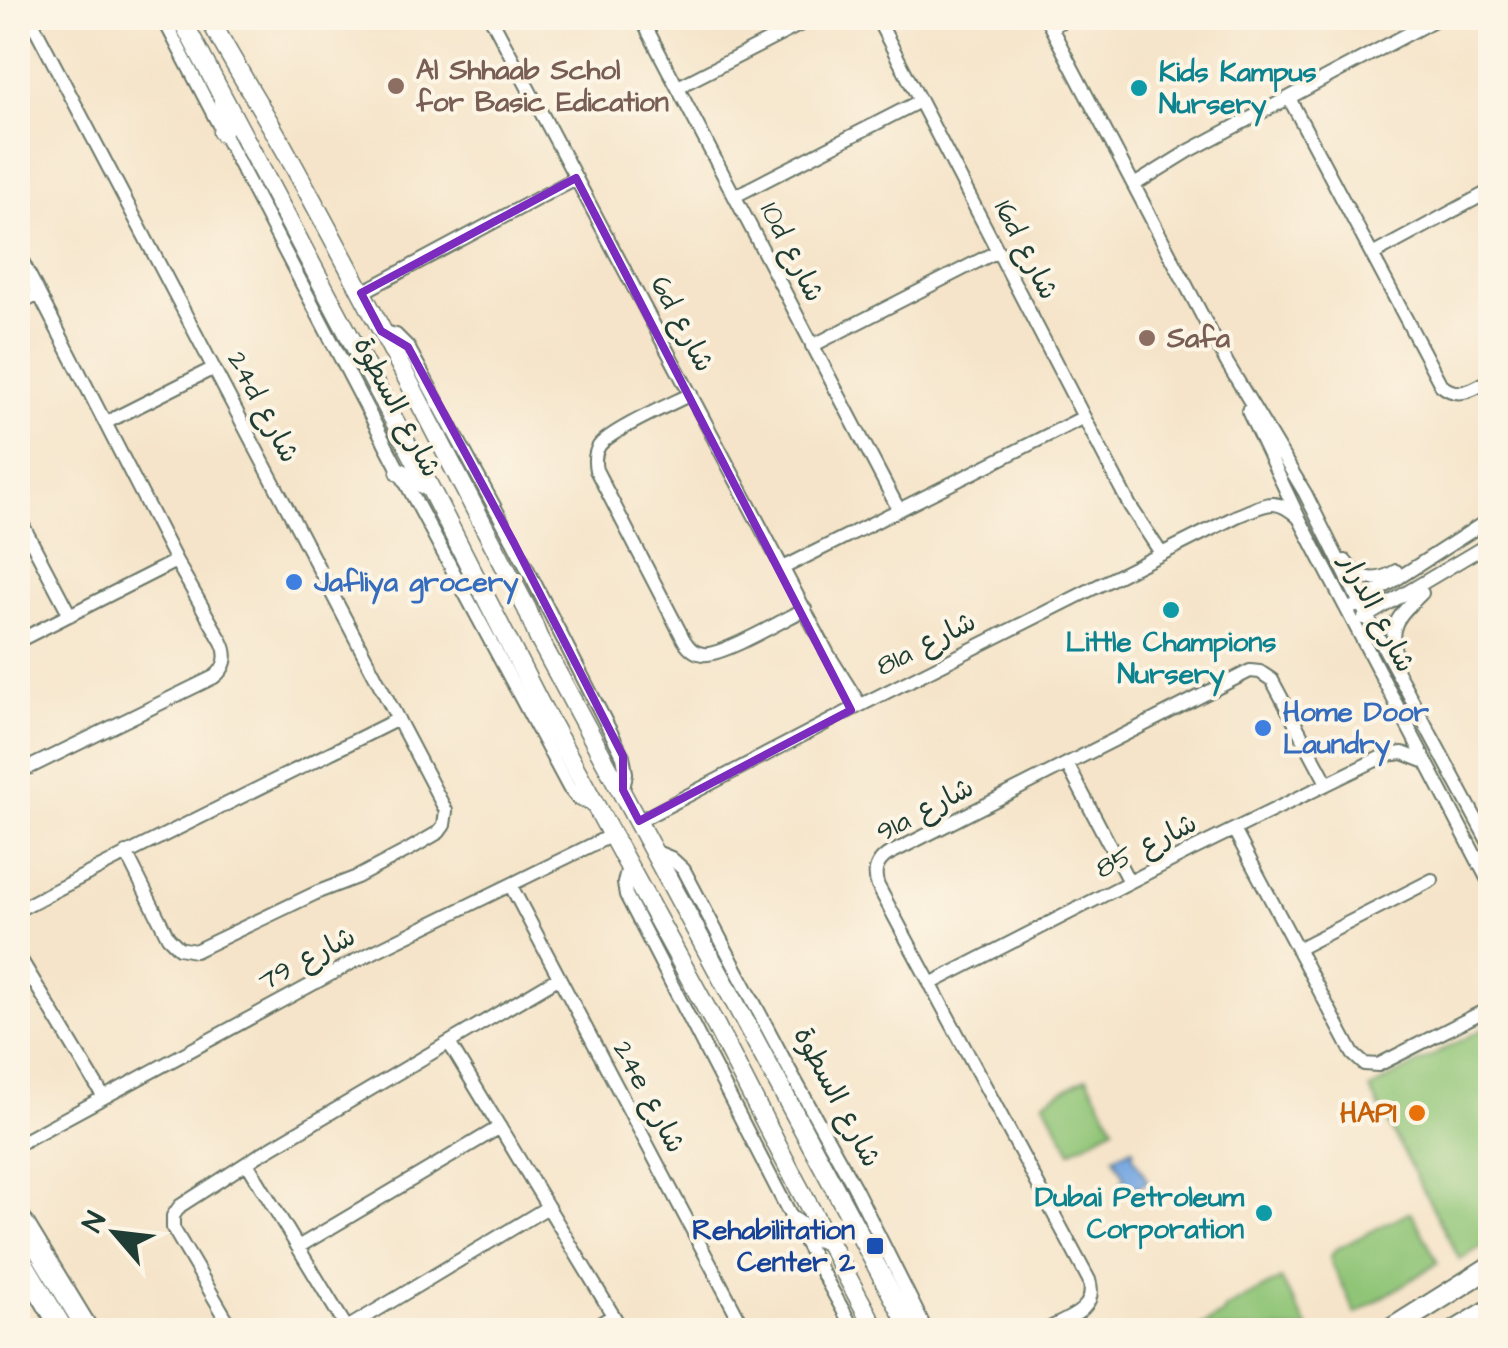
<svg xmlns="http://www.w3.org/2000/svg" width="1508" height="1348" viewBox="0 0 1508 1348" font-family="'Architects Daughter','Playpen Sans Arabic',sans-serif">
<rect width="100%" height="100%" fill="#fcf5e5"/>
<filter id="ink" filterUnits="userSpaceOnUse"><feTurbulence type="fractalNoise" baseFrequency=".01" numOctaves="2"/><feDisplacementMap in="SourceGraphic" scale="20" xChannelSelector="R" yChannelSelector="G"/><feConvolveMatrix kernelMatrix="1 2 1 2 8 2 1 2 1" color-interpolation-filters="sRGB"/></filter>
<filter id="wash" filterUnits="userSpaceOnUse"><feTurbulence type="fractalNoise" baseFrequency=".0048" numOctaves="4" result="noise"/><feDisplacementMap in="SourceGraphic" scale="40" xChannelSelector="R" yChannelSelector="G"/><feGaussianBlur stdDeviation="2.25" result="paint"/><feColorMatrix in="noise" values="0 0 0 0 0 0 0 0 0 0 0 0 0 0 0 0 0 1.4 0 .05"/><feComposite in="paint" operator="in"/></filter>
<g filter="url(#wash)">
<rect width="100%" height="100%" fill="#f5e4c9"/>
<path fill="#90c577" stroke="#588156" stroke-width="2.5" d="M1490 1025V1241L1460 1260 1370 1089Z
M1087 1077 1114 1127 1071 1151 1044 1101Z
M1409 1212 1413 1215 1438 1263 1356 1314 1331 1262V1256L1335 1250Z
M1281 1279 1309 1330H1184L1189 1328 1196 1329 1223 1314 1225 1309Z"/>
<path fill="#77a7e1" stroke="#4b728a" stroke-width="2.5" d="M1132 1148 1134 1149 1132 1153 1148 1182 1120 1196 1117 1190 1125 1177 1114 1157Z"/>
</g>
<g filter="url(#ink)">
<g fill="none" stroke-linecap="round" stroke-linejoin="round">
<defs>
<path id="minor" d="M30 18 446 811 444 825 439 832 410 849 357 877 318 892 195 951 179 948 168 937 126 853
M163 18 400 472 569 788 578 799 598 807
M491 18 828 654 860 705
M641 18 899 510
M877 18 1130 506 1161 553
M1046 18 1227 363 1305 493 1360 603 1490 845
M1051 27 1068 18
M678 87 813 18
M1289 98 1441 385C1459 400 1473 389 1490 380
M1134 185 1189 151 1438 18
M735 196 920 101
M18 253 176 561 222 642C229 656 226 668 214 677L18 773
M1372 255 1490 191
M361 293 576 178
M18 305 39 294
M381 331 396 335 408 347 514 543 623 756 626 773 623 790
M812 346 998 251
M691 394C671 404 609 431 599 446 594 454 594 461 596 470L684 640C689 648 694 653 703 654 721 657 785 619 805 609
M1248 411 1299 518 1490 884
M105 423 214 368
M18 516 70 615
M1345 561C1359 581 1376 583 1396 571
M783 568 1084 417
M1353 607 1490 519
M1364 618 1490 543
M18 641 176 561
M1398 661C1385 627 1399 615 1422 593
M1067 764 1129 882
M639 821 851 710 1237 516C1265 505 1275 495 1299 518
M1234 830 1353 1054 1364 1064 1378 1065 1490 1008
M654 851 671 858 684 870 789 1069 856 1190 926 1330
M628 866 624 883 626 895 794 1222 854 1330
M511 886 745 1330
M18 910C143 844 271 783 398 719
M1297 949 1432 880
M18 955 103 1096
M930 984 1192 850 1386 755 1403 753 1426 762
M449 1043 622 1330
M18 1144 355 961 612 835
M247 1163 348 1330
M298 1247 500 1127
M347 1328 548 1207
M233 1330 173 1228V1216L180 1206 259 1155 558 978
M589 1330 613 1316
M1045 1330C1067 1319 1099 1310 1089 1280L878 886C873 873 876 863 887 855L1250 671 1260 672 1272 680 1327 783"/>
<path id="secondary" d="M181 18 430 488 538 700 716 1026 797 1184 876 1330
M209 18C233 63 260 105 285 150 369 302 447 456 527 609L538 637 911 1330
M222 132 225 114 223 101
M400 472 430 488
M794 1222 809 1233 826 1241"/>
<path id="primary" d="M18 1215 88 1330
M18 1255 63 1330
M1390 1330 1490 1267
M1457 1330 1490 1310"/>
</defs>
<use href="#minor" stroke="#6a7768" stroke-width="16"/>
<use href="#secondary" stroke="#6a7768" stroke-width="21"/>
<use href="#primary" stroke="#6a7768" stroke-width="24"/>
<use href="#minor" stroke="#fff" stroke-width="12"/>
<use href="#secondary" stroke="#fff" stroke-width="18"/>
<use href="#primary" stroke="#fff" stroke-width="20"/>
</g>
</g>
<path fill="none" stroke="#7b2cbf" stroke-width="8" stroke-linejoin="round" d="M576 178 851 710 639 821 623 790V756L514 543 408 347 381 331 361 293Z"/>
<g fill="#8d6e63" stroke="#fcf5e5" stroke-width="4">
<circle cx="396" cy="86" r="10"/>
<circle cx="1147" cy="338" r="10"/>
</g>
<g fill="#0f9aa8" stroke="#fcf5e5" stroke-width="4">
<circle cx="1139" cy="88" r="10"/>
<circle cx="1171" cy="610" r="10"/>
<circle cx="1264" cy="1213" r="10"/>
</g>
<g fill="#3f7fe0" stroke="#fcf5e5" stroke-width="4">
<circle cx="294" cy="582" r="10"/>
<circle cx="1263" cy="728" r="10"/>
</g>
<circle fill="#e8710a" stroke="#fcf5e5" stroke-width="4" cx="1417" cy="1113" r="10"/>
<rect fill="#1a4fb4" stroke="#fcf5e5" stroke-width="4" x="865" y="1236" width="20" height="20" rx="5"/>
<g text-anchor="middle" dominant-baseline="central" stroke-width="8" stroke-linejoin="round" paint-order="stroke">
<g font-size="28" font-weight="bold" fill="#785e54" stroke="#fcf5e5" text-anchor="start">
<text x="416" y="70">Al Shhaab Schol<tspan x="416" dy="32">for Basic Edication</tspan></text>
<text x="1167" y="338">Safa</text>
</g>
<g font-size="28" font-weight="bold" fill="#0d838f" stroke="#fcf5e5" text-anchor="start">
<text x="1159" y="72">Kids Kampus<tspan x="1159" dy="32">Nursery</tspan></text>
<text x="1171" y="642" text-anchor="middle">Little Champions<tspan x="1171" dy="32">Nursery</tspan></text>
<text x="1244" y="1197" text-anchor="end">Dubai Petroleum<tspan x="1244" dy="32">Corporation</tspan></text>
</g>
<g font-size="28" fill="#1f3d34" stroke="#fcf5e5">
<text transform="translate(1026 250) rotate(63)">16d شارع</text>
<text transform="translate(792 252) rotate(63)">10d شارع</text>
<text transform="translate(682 324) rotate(62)">6d شارع</text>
<text transform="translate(263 407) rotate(62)">24d شارع</text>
<text transform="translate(397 407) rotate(62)">شارع السطوة</text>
<text transform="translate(1377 613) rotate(62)">شارع الدرار</text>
<text transform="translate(926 644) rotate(-27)">81a شارع</text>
<text transform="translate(925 810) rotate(-28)">91a شارع</text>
<text transform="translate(1146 846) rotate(-27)">شارع 85</text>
<text transform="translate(307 959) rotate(-28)">شارع 79</text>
<text transform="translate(649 1097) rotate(62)">24e شارع</text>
<text transform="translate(837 1097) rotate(62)">شارع السطوة</text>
</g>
<g font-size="28" font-weight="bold" fill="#366cbe" stroke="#fcf5e5" text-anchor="start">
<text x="314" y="582">Jafliya grocery</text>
<text x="1283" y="712">Home Door<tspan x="1283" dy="32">Laundry</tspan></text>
</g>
<g font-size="28" font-weight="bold" fill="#c56008" stroke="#fcf5e5" text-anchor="end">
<text x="1397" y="1113">HAPI</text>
</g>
<g font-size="28" font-weight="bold" fill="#164399" stroke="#fcf5e5" text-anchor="end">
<text x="855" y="1230">Rehabilitation<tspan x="855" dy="32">Center 2</tspan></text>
</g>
</g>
<rect width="1508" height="1348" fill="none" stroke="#fcf5e5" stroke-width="60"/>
<g transform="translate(115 1233) rotate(298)" stroke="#fcf5e5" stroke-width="8" paint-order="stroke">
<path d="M0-8L18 38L0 25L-18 38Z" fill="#1f3d34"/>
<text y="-15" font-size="28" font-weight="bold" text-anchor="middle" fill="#1f3d34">N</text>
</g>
</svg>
